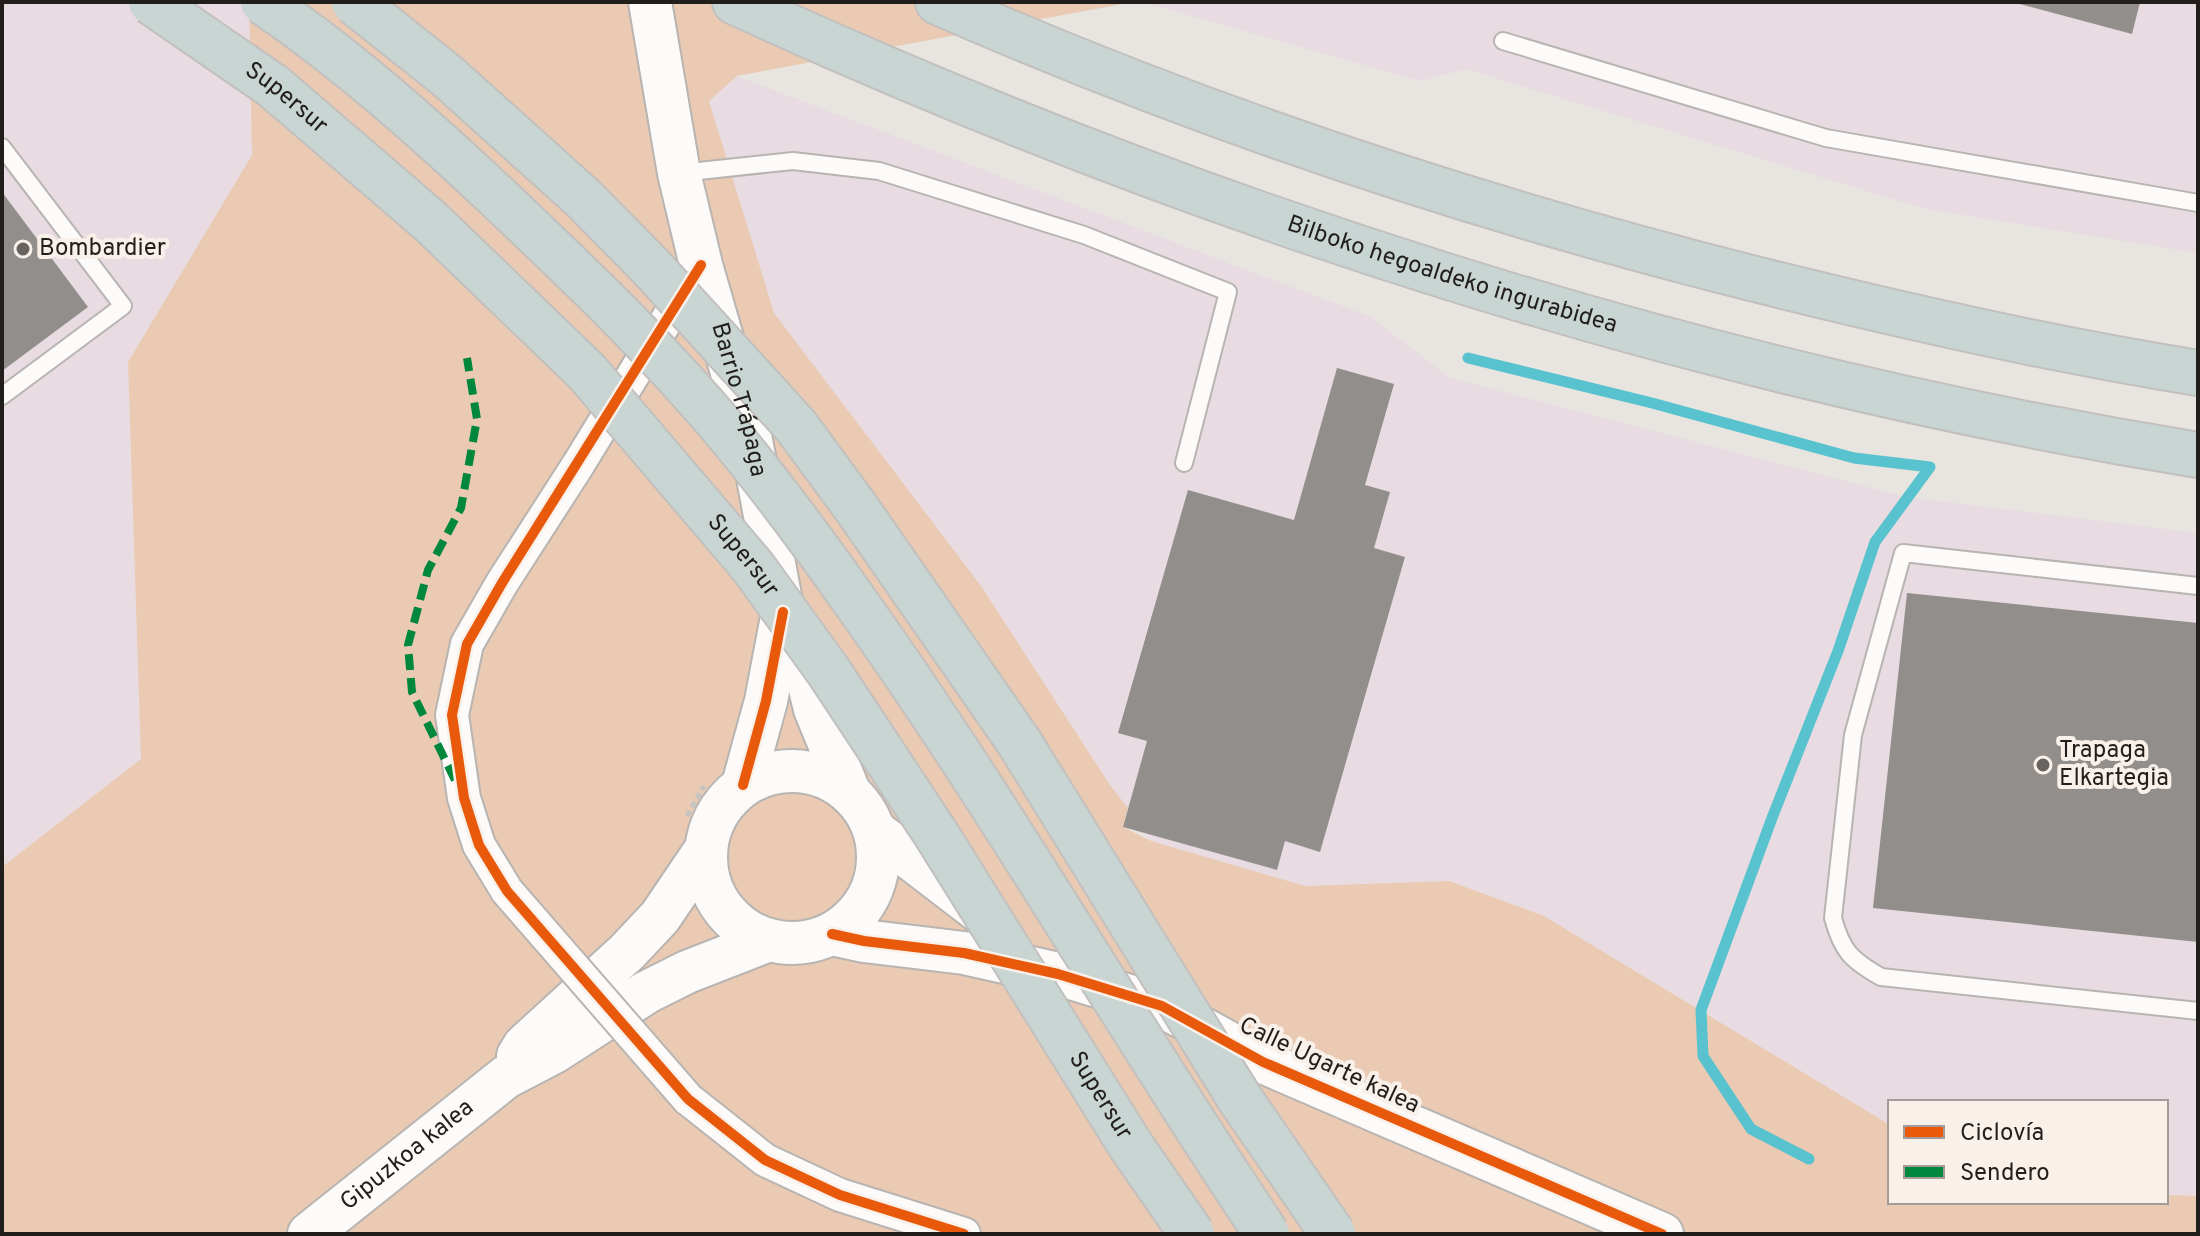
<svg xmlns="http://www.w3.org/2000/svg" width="2200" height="1236" viewBox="0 0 2200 1236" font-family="Overpass,sans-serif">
<rect width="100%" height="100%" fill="#e8e4e0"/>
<path fill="#e8dbe2" d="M2 2H249L252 155 128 362 141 759 2 867Z
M1143 2H2198V253L1926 209 1466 69 1420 81Z
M736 76 1371 317 1450 378 1906 497 2198 533V1196L2166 1195V1102H1890V1125L1544 916 1449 881 1305 886 1151 841 1110 785 981 586 773 313 709 101Z"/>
<path fill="#eacab3" d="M249 2H1133L737 76 709 101 774 313 981 586 1110 785 1128 808 1123 827 1151 841 1305 886 1449 881 1544 916 1890 1125V1202H2166V1195L2198 1196V1234H2V867L141 759 128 362 252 155Z"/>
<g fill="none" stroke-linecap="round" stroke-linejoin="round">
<path stroke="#58c2ce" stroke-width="11" d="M1468 358 1652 403 1854 458 1930 467 1875 542 1838 651 1772 818 1701 1010 1703 1056 1751 1129 1809 1159"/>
</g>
<path fill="#918e8b" d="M2012 2H2140L2132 34Z
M2 192 88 307 2 371Z
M1337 368 1394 384 1365 485 1390 492 1374 548 1405 557 1320 852 1285 841 1277 870 1123 827 1147 741 1118 733 1188 490 1294 520Z
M1907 593 2198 623V942L1873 908Z"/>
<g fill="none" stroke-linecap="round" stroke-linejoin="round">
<defs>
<path id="service" d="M1503 41 1826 138 2198 203
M2 147 123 306 2 396
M680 173 793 161 879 171 1084 235 1228 292 1184 463
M2198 586 1903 553 1853 735 1833 918C1842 951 1851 960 1881 977L2198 1011"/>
<path id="minor" d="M507 891 479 845 464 798 452 715 467 644 502 583 578 465 690 282
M688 1099 765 1160 840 1195 964 1234"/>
<g id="tertiary">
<path id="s1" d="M650 2 679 173 701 265 750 435 783 612 800 648 815 709 848 789"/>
<circle cx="792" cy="857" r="86"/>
<path d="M743 785 766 701 783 612"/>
<path d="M876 832 988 918"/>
<path d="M832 934 864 941 964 953 1058 974 1162 1006 1263 1062 1662 1234"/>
<path d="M518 1056 524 1046 627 952 660 917 706 849"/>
<path id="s2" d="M309 1234 506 1077 554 1052 647 992 687 972 769 940"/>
</g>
<g id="motorway">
<path id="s3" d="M735 2C1198 215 1694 373 2198 455"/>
<path d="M938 2C1206 120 1486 212 1771 283 1912 318 2054 350 2198 373"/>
</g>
</defs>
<use href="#service" stroke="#b8b4b1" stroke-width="20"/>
<use href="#minor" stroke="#b8b4b1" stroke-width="36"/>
<use href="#tertiary" stroke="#b8b4b1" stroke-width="46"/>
<use href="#motorway" stroke="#c2c0be" stroke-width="48"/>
<path stroke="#c6c4c3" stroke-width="5" stroke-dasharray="6 4" stroke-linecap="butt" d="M687 816 704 786"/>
<use href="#service" stroke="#fcfbfa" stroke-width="16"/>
<use href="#minor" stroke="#fcfbfa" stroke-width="32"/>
<use href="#tertiary" stroke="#fcfbfa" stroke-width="42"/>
<use href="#motorway" stroke="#c8d5d3" stroke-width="44"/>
<defs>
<path id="minor-bridge" d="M507 891 688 1099"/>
<g id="motorway-bridge">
<path id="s4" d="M151 2 273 86 430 221 587 372 753 567 829 672 936 834 1131 1146 1192 1234"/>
<path d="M263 2C352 63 432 135 510 209 572 268 634 327 691 391 750 456 804 529 854 600 1001 806 1126 1025 1267 1234"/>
<path d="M354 2 446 75 583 198 651 267 796 426 857 509 1019 742 1240 1099 1333 1234"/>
</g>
</defs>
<use href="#minor-bridge" stroke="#b8b4b1" stroke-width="36" stroke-linecap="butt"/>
<use href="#motorway-bridge" stroke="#c2c0be" stroke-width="48" stroke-linecap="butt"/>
<use href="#minor-bridge" stroke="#fcfbfa" stroke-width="32"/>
<use href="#motorway-bridge" stroke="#c8d5d3" stroke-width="44"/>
<path stroke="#00873e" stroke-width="8" stroke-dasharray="16 8" stroke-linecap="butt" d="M455 780 412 692 408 645 428 570 461 508 477 419 467 358"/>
<defs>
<path id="cycleway" d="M701 265 502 583 467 644 452 715 464 798 479 845 507 891 688 1099 765 1160 840 1195 964 1234
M743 785 766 701 783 612
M832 934 864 941 964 953 1058 974 1162 1006 1263 1062 1662 1234"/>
</defs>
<use href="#cycleway" stroke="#f9f0ea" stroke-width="15"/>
<use href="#cycleway" stroke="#e8590c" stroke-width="10"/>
</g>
<g fill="#676361" stroke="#f9f0ea" stroke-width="3">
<circle cx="23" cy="249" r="8"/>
<circle cx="2043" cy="765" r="8"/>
</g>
<g text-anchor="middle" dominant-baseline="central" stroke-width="8" stroke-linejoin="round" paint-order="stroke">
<g font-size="24" fill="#211e1c" stroke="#f9f0ea">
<text stroke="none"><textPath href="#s4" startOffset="166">Supersur</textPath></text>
<text stroke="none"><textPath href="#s3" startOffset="768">Bilboko hegoaldeko ingurabidea</textPath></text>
<text stroke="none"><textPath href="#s1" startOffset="408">Barrio Trápaga</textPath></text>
<text stroke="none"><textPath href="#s4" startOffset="814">Supersur</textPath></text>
<text transform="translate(1329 1066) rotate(25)">Calle Ugarte kalea</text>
<text stroke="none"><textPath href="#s4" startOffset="1462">Supersur</textPath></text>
<text stroke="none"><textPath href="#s2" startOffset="126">Gipuzkoa kalea</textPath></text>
</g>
<g font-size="24" fill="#211e1c" stroke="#f9f0ea" text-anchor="start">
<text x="39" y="249">Bombardier</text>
<text x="2059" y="751">Trapaga<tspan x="2059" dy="28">Elkartegia</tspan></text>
</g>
</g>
<rect width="2200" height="1236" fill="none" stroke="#211e1c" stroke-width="8"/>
<rect x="1888" y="1100" width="280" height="104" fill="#f9f0ea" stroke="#a39c98" stroke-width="2"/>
<rect x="1904" y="1126" width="40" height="12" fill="#e8590c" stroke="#a39c98" stroke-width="2"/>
<text x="1960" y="1140" font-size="24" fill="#211e1c">Ciclovía</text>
<rect x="1904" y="1166" width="40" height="12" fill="#00873e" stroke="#a39c98" stroke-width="2"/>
<text x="1960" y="1180" font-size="24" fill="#211e1c">Sendero</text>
</svg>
